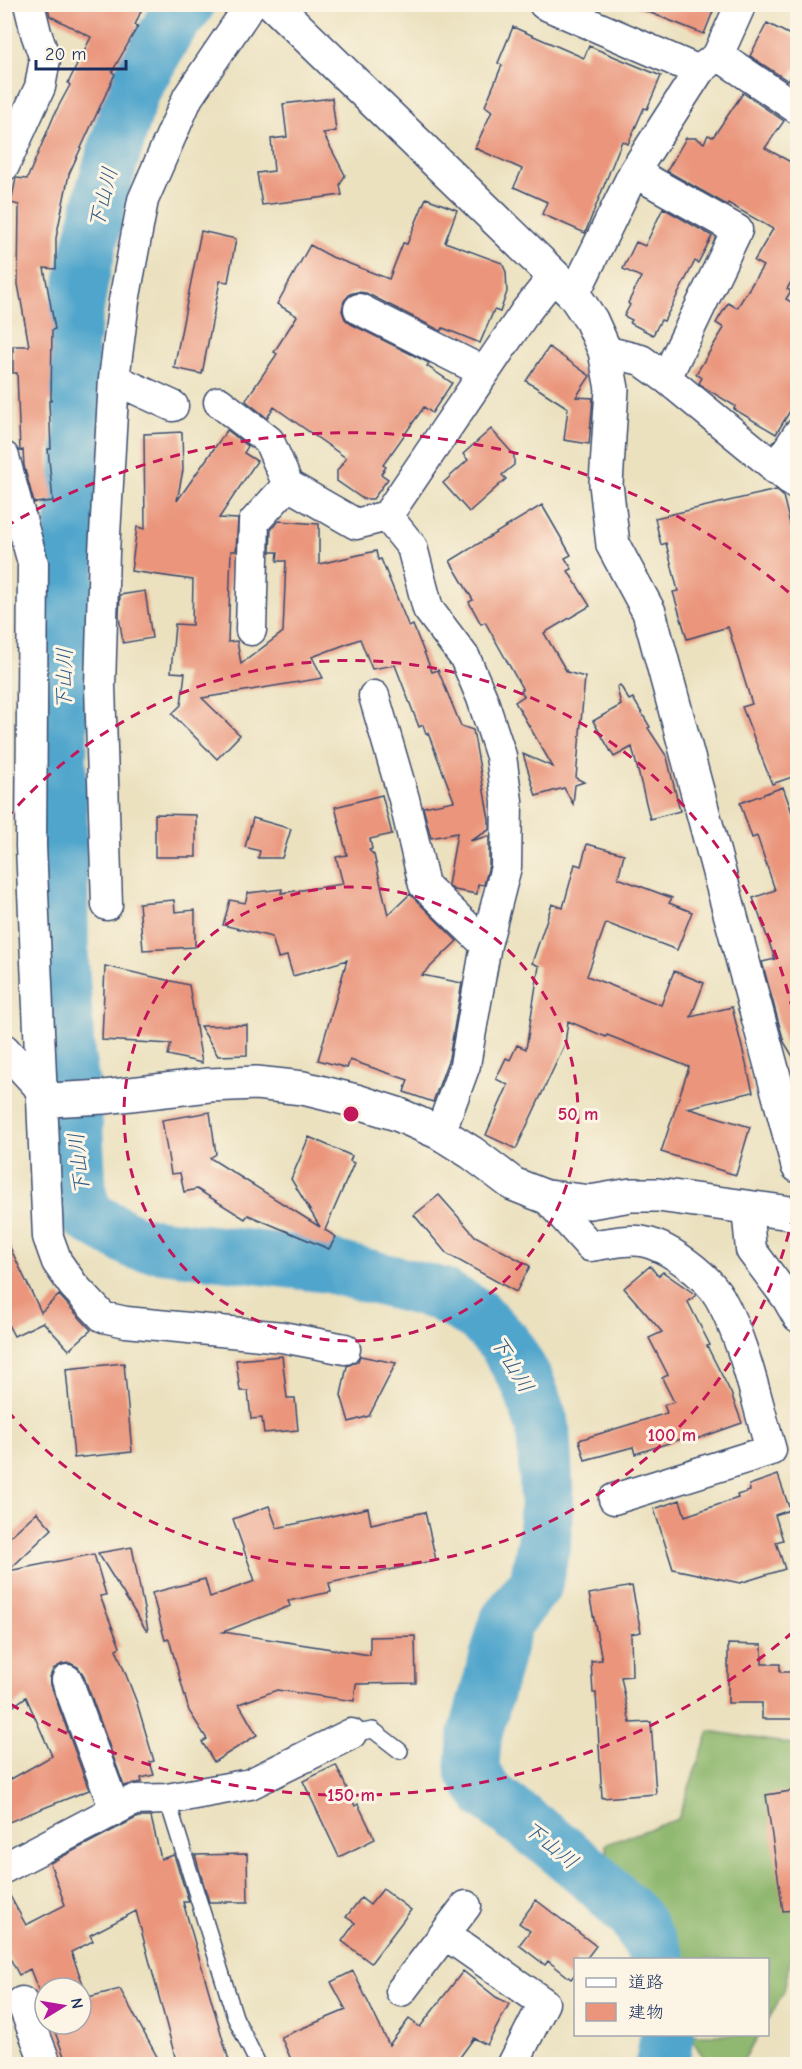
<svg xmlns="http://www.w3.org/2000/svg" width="802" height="2069" viewBox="0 0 802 2069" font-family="'Comic Neue','Klee One',sans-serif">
<rect width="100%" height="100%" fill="#fcf5e5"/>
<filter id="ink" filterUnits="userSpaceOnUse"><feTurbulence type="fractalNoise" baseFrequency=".0167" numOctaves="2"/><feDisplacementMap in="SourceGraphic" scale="12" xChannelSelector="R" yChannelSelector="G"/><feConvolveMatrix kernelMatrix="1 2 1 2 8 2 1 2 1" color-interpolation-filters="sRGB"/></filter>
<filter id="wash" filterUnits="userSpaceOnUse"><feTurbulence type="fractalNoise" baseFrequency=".008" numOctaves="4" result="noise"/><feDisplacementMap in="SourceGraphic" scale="24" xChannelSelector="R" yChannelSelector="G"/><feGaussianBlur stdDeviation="1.35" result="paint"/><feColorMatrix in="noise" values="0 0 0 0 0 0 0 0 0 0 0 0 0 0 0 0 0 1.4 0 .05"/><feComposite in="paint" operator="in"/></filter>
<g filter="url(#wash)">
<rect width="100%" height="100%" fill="#ebe1bf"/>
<path fill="#90b86f" stroke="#567466" stroke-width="1.5" d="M709 1731 797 1745V1928L784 1991 768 2020V1960L645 1959 620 1917 608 1882 606 1844 678 1819Z
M690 2035H759L741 2064C705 2064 708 2066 690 2035Z"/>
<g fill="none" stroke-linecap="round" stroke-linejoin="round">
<path stroke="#50a5cc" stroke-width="9" d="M797 4 798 5"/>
<path stroke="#50a5cc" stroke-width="54" d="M188 4 169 27 132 93 103 189 82 279 71 346 82 422 69 554 64 639 60 759 62 961 68 1054 74 1091 80 1195 87 1216 136 1243 328 1266 440 1294 479 1316 505 1344 528 1383 543 1427 547 1501 544 1542 536 1583 506 1622 475 1736 472 1771 487 1794 552 1843 589 1873 635 1918 659 1960
M662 2064 667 2034"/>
</g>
<g id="blocks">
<path fill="#ea957c" d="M47 4H144L135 25 138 26 112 72 115 74 69 174 56 238V269L44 268 55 329 52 330 51 401H49L51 449H48L53 501 34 503 24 466 23 450 20 451 17 373H13V346H29L18 284 19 205 11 203 16 178 27 179 56 111 70 85 68 83 91 37 50 16Z
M634 4H716L704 34 633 6Z
M767 23 798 39V64L788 81 750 56Z
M513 27 584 58 589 46 661 76 647 109 644 108 628 144 622 141 585 233 542 214 547 202 514 187 522 169 475 148 492 111 485 106 502 65 498 63Z
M743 93 784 121 765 148 798 166V270L787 289 791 291 786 299 798 306V398L776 434 734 409 735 406 705 388 699 383 702 378 696 374 724 328 716 323 728 303 737 308 763 266 754 261 773 229 728 203 727 205 667 171 686 138H696L704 143 708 135 713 137Z
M332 98 336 131 323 133 345 175 340 185 342 195 262 205 257 173 274 171 271 139 287 137 283 104Z
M426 198 457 210 445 242 502 263 506 272 507 292 500 312 494 310 480 343 443 328 441 331 366 293 357 292 350 294 344 301 342 311 345 319 351 324 429 363 427 366 452 383 432 413 424 407 383 465 386 467 381 474 388 479 373 499H363L337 481V471L346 458 274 407 267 418 246 401 247 398 277 354 274 352 297 316 277 304 310 245 332 257 389 279 403 243 407 244Z
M663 208 712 236 698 263 695 261 664 321 661 320 653 335 630 323 632 320 624 316 630 305 628 303 641 277 623 269 636 242 645 246Z
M201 231 236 239 228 282 220 281 202 374 174 368Z
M549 347 590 376 576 397 593 398 589 444 564 440 568 408 526 381Z
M491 429 514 455V465L502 475 506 479 469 512 443 483 468 460 463 454Z
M227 430 248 446 244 453 257 461 219 518 238 519 236 551H231L228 642 237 641 241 664 283 632 286 561H277L278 552H270L271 529 279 521 319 524V564L376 551 378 560 381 559 409 627 413 625 432 672 438 670 461 726 473 730 489 819V830L470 841 489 836V865L484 885 478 884 477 894 454 890 448 885 457 833 431 838 423 807 454 801 428 733 426 734 423 725 419 727 395 665 372 669 360 639 312 657 323 678 202 698 240 735 217 759 172 714 181 705 185 673 171 672 175 624 192 625 193 580 131 571 137 527 145 529 144 434 182 432 183 470 177 501Z
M776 490 783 496 798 556V775L772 784 742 707 752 704 728 627 687 639 673 592 678 591 666 543 661 545 655 518Z
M542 505 571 555 565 558 572 569 568 571 590 606 544 633 567 672 585 677 576 778 584 782 575 785 573 804 564 788 536 796 523 754 553 767 515 702 524 696 521 691 523 690 485 622 481 624 469 602 473 600 450 561Z
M145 591 152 638 123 643 119 616 120 595Z
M620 685 629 700 633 698 650 727 648 728 667 757 680 811 650 819 632 747 614 757 593 721 621 705 617 687Z
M783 787 798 829V1065L784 1042 762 962 775 959 753 898 775 890 757 836 752 838 740 803Z
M382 795 392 834 370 839 372 849 369 850 374 855 388 915 410 894 457 941 422 975 462 983 449 1058 433 1102 404 1092 408 1080 350 1060 347 1068 318 1060 347 960 293 976 287 956 278 958 272 937 223 925 230 900 245 903 248 893 282 889 281 893 343 884 336 857 347 855 335 807Z
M155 814 196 815V857H155Z
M253 818 291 829 282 858H258L260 851 245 847Z
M587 844 624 854 618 878 672 898 669 903 692 912 677 950 606 923 587 976 661 1005 674 971 704 983 691 1017 732 1007 753 1092 687 1108 750 1127 736 1175 661 1152 689 1067 607 1035 606 1037 568 1021 565 1044 516 1149 486 1135 508 1085 496 1079 506 1058 510 1060 517 1045 526 1049 539 966 532 963 552 904 563 908 575 864 581 866Z
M174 900 175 912 195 910V947L143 950 139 903Z
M105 966 189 985 202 1063 168 1055 171 1044 102 1040Z
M247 1025V1055L218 1056 200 1026Z
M210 1112 216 1154 210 1158 320 1227 291 1179 309 1137 352 1156 350 1161 354 1163 325 1230 336 1237 329 1249 248 1215 245 1219 197 1189 184 1192 180 1173 171 1174 162 1120Z
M439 1195 475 1236 530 1266 516 1292 447 1254 414 1215Z
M4 1235 41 1312 59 1295 91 1330 69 1350 43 1322 14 1336 4 1317Z
M650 1266 658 1276 663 1272 696 1295 688 1302 710 1345 707 1346 731 1393 742 1423 691 1441 690 1438 678 1440 635 1454 633 1447 585 1460 579 1440 667 1413 664 1405 674 1402 662 1378 668 1375 649 1338 662 1332 624 1288Z
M282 1356 287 1398H295L298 1430 264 1433 262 1418 251 1419 248 1391H240L236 1360Z
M360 1356 396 1363 369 1416 349 1422 341 1395 347 1366 358 1361Z
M124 1363 132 1452 74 1458 66 1369Z
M778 1475 790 1510 775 1515 783 1540 776 1542 785 1569 740 1583 673 1569 654 1509 680 1500 685 1516 738 1498 737 1495 750 1491 749 1485Z
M269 1506 277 1528 368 1508 371 1524 425 1512 436 1560 329 1583 331 1592 288 1601 290 1606 223 1632 370 1655V1637L415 1636 416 1683 356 1684 354 1701 277 1690 239 1704 257 1735 214 1762 202 1742 207 1739 189 1711 169 1639 165 1640 152 1593 205 1579 210 1597 255 1581 233 1519Z
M37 1512 52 1529 8 1571 94 1554 106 1595 100 1596 120 1647 116 1649 137 1703 154 1761 150 1762 154 1775 141 1778 142 1782 124 1786 83 1674 78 1667 70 1663 62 1664 53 1669 50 1677 51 1685 89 1790 4 1824V1783L52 1756 26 1697 4 1713V1542Z
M132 1547 148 1630H146L98 1553Z
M632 1586 641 1632 631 1634 632 1676 621 1677 630 1723 651 1722 656 1794 602 1798 596 1693H593L591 1661 602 1660 589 1594Z
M728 1644 762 1645V1664H780V1672H797V1719H762V1703H728Z
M336 1765 355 1806 358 1804 375 1839 339 1857 303 1781Z
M798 1790V1910L783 1911 766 1795Z
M138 1817H151L161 1859 174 1855 189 1902H183L230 2064H177L136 1911 90 1935 93 1941 71 1952 88 1997 120 1989 161 2064H67L52 2024H81V1988H45V2007L30 1969 19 1975 4 1947V1885L26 1925 65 1905 50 1863Z
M247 1854 248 1902H209L195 1855Z
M383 1889 411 1910 371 1963 342 1941 355 1923 346 1917 361 1898 370 1905Z
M536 1900 596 1946 586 1959H576V1973L571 1979 548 1961 545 1965 519 1945 530 1931 519 1923Z
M353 1971 389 2045 409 2019 420 2027 463 1971 496 1997 509 2004 487 2045 474 2038 455 2064H293L281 2037 346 2010 331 1982Z"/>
</g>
</g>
<g filter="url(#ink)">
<use href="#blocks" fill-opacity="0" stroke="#3a4a6d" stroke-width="1.5"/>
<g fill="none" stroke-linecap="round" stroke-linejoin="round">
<defs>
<path id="service" d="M351 1734 373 1730 400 1751
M167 1799 235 2017 258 2064"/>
<path id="minor" d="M544 4 699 71
M718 55 798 109
M4 166 40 87 45 59 36 33 29 4
M634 172 737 230 666 378
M574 295 634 172 699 71 718 55 741 4
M359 309 484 372
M605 351 641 360 666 378 798 486
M114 379 173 406
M219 402 269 441 288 485 356 524 387 516
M4 457 33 563 31 846 48 1237 57 1262 73 1285 103 1317 126 1322 282 1337 345 1349
M775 469 798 434
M251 630 254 522 288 485
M374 696 404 799 424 885 486 945
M107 905 100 686 104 552 114 379 124 301 143 200 188 97 251 4
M4 1049 41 1089
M440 1133 465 1065 486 945 506 867 507 801 501 756 482 698 465 658 428 609 412 547 387 516 526 311 553 277
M546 1197 590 1246C606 1244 625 1239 640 1241 667 1245 707 1275 720 1298 745 1343 756 1400 771 1450L614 1499
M747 1208 751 1250 787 1298 798 1317
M67 1680 115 1810
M4 1868 134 1800 167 1799 250 1784 351 1734
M445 1934 544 2003 513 2064
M401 1991 466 1906
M22 2002 46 2064"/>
<path id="tertiary" d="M273 4 574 295 591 320 605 351 612 389 606 484 613 545 649 612 798 1166
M41 1089 50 1100 104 1097 209 1085 256 1083 303 1088 356 1101 397 1114 440 1133 472 1153 513 1184 546 1197 590 1202 631 1195H658L798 1214"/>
</defs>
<use href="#service" stroke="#3a4a6d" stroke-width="18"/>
<use href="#minor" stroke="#3a4a6d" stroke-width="33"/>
<use href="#tertiary" stroke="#3a4a6d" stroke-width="36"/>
<use href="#service" stroke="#fff" stroke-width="15"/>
<use href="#minor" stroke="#fff" stroke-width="30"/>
<use href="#tertiary" stroke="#fff" stroke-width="33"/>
</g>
</g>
<g fill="none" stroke="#c2185b" stroke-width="3" stroke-dasharray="10 8">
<circle cx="351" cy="1114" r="227"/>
<path d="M797 1197A454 454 0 0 1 6 1409M6 819A454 454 0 0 1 797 1031"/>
<path d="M793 1632A681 681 0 0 1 5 1701M5 527A681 681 0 0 1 793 596"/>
</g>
<g text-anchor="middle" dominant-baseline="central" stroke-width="6" stroke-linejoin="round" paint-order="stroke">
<g font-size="21" font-style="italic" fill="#2e5884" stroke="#fcf5e5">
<text transform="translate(103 198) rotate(-76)">下山川</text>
<text transform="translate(64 679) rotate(-89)">下山川</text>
<text transform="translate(79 1164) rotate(-96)">下山川</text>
<text transform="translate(512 1364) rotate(59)">下山川</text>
<text transform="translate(551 1845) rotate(39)">下山川</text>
</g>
</g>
<circle cx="351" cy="1114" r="9" fill="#c2185b" stroke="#fcf5e5" stroke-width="3"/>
<g font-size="18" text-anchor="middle" font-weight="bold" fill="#c2185b" stroke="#fcf5e5" stroke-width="6" stroke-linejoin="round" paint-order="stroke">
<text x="578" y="1120">50 m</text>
<text x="672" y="1441">100 m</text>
<text x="351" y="1801">150 m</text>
</g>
<rect width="802" height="2069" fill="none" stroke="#fcf5e5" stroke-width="24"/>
<rect x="574" y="1958" width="195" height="78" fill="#fcf5e5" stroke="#a2a6af" stroke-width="1.5"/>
<rect x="586" y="1978" width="30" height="9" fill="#ffffff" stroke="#a2a6af" stroke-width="1.5"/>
<text x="628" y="1988" font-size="18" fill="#1b2f5e">道路</text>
<rect x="586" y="2003" width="30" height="18" fill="#ea957c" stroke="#a2a6af" stroke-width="1.5"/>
<text x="628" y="2018" font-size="18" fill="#1b2f5e">建物</text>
<g transform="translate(63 2006) rotate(79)"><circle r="28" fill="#fcf5e5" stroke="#a2a6af" stroke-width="1.5"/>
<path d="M0-4.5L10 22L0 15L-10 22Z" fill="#b5179e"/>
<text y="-9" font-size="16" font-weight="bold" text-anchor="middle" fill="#1b2f5e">N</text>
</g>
<path d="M36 60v9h90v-9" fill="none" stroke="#1b2f5e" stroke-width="3"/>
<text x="45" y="60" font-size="18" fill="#1b2f5e" stroke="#fcf5e5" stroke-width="4.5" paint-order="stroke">20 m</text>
</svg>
